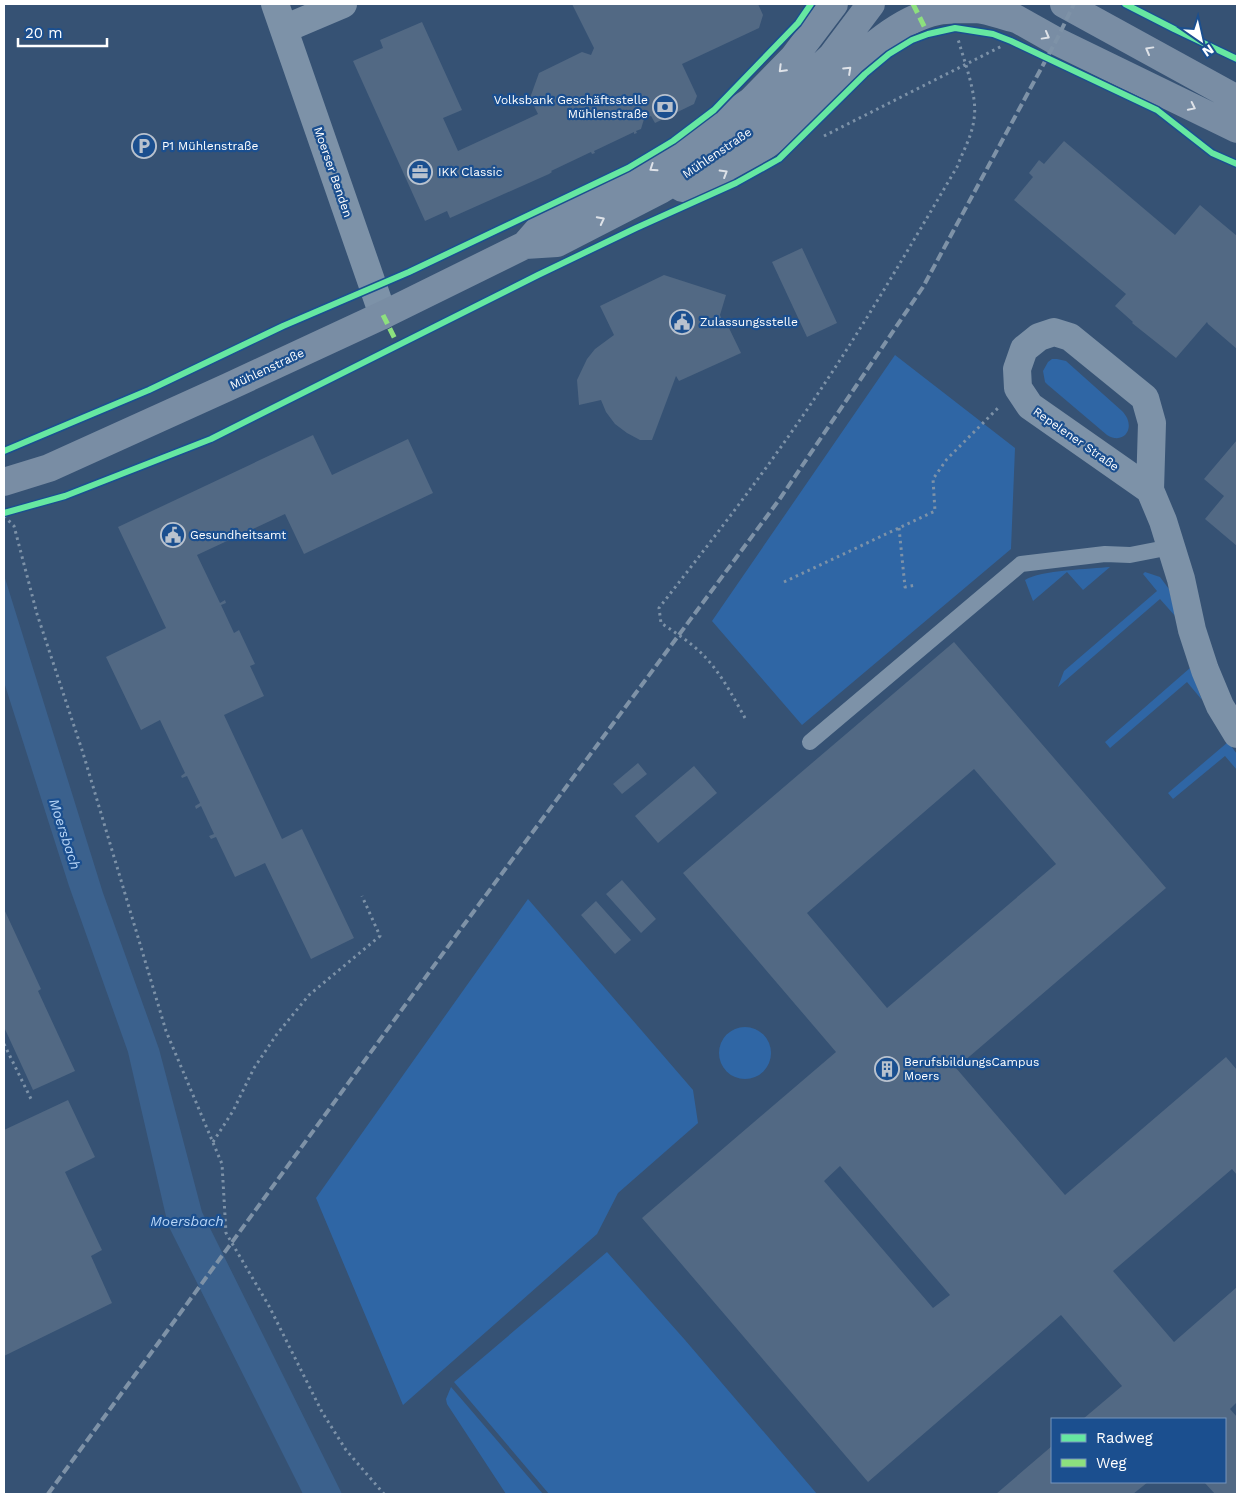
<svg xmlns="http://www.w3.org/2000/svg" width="1241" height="1498" viewBox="0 0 1241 1498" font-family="'Work Sans',sans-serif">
<rect width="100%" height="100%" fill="#365274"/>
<path fill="#2f66a5" d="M895 355 1015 448 1011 549 802 725 712 621Z
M1052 359H1057L1066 361 1122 411C1137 426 1125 446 1107 435L1048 385 1045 382 1043 371 1048 362Z
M1110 567 1083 590 1067 572 1033 601 1025 580C1040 570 1091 569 1110 567Z
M1145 572 1160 577 1169 589 1176 617 1160 599 1058 687 1064 671 1157 591 1143 574Z
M1190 668 1202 700 1187 682 1110 748 1105 742Z
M1228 742 1237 754V770L1225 756 1173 799 1168 793Z
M528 899 693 1090 698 1123 618 1193 597 1234 403 1405 316 1198Z
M719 1053a26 26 0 1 1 52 0a26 26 0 1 1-52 0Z
M607 1252 685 1340 817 1494H549L454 1382Z
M451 1387 543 1494H506L447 1404 446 1399Z"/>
<path fill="#3b618d" d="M4 575 103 893 159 1049 202 1212 342 1494H303L168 1225 128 1052 69 886 4 682Z"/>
<path fill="#526984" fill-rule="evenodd" d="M572 4H758L763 15 759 28 682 64 697 96 694 104 655 123 651 116 644 119 641 129 636 131 637 133 634 134V132L594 151 595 153 592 154 591 152 551 171 552 172 549 174 450 218 447 211 425 221 353 61 383 48 380 40 422 22 462 110 443 118 458 151 538 114 530 98 539 73 582 52 591 55 594 48Z
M1064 141 1175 235 1200 205 1237 236V349L1208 324 1207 322 1176 358 1132 323 1133 322 1115 306 1126 294 1014 200 1033 177 1029 173 1039 160 1044 164Z
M802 248 837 323 807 337 772 262Z
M664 275 726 295 720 315 725 327 728 326 741 353 679 381 676 376 652 440H640L627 433 615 424 606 412 601 400 579 405 577 380 587 359 595 349 614 335 600 306Z
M313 435 332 475 408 439 433 493 304 554 285 514 197 555 220 603 225 600 226 603 221 605 234 633 239 630 255 664 250 666 264 696 224 715 282 839 302 829 354 938 311 959 265 863 235 877 216 837 211 839 209 836 214 834 201 806 196 809 195 806 200 803 187 776 182 778 181 776 185 773 160 720 141 730 106 657 166 628 118 527Z
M1237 440V546L1205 519 1224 496 1204 479Z
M954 642 1166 888 956 1068 1065 1195 1226 1057 1237 1070V1175L1232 1169 1113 1271 1174 1342 1237 1287V1402L1230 1409 1237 1417V1494H1215L1204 1482H1225V1419H1083L1122 1386 1061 1315 868 1482 642 1218 836 1052 683 873ZM974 769 1056 864 887 1008 807 913ZM840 1166 950 1295 933 1308 824 1181Z
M638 763 647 774 622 794 613 784Z
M694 766 717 793 658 843 635 816Z
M622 880 656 919 641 933 606 894Z
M596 901 631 940 615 954 581 915Z
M4 909 41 989 38 991 75 1071 33 1090 4 1027Z
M68 1100 95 1157 65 1172 102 1250 91 1256 112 1303 4 1356V1130Z
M1052 1446V1482H1148L1133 1494H996Z"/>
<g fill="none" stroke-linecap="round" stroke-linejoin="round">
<path stroke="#7d92a8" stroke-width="3" stroke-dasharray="2.5 4" stroke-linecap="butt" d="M824 136 1002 46
M4 516 14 526 37 614 83 753 166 1031 222 1164 226 1233 269 1306 322 1412 346 1450 384 1494
M899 528 905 587 916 585
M784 582 935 511 933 479 947 459 998 408
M745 718C735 700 725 681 712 665 698 647 679 635 661 623L659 608C705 549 752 489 795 427 854 343 905 255 957 167 963 151 972 136 974 119 978 96 964 61 958 39
M4 1044 32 1101
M213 1142 233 1111 254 1068 277 1034 309 995 380 936 362 896"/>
<path stroke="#7d92a8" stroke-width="16" d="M810 742 1021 564 1105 554 1130 555 1171 547"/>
<path stroke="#7d92a8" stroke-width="28" d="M275 4 383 315
M284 29 343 4
M1150 490 1030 406 1018 388 1017 369 1024 349 1039 337 1054 332 1070 337 1145 398 1152 423 1150 490 1163 521 1181 579 1192 630 1205 670 1220 706 1237 734"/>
<path stroke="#798da4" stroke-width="28" d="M1064 4 1237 99
M1001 10 1056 41 1237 129
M682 188C705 185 724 173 744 161 767 145 789 128 809 108 843 74 888 21 938 11 949 9 964 9 976 9 989 10 1003 16 1016 19
M525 245 539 229 587 202 640 177 751 101 794 57 834 4
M4 482 49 468 228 387 383 315 525 245 557 243 660 190 734 144 768 116 832 56 871 4"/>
<path stroke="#7e92a7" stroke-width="4" stroke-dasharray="9 4" stroke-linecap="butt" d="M48 1494 463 926 779 500 923 287 1056 41 1074 4"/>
<path stroke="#8de07e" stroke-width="5" stroke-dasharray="10 5" stroke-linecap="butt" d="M913 4 928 34
M383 315 398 345"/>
<defs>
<path id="cycleway" d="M1125 4 1174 29 1237 59
M4 451 149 390 283 326 409 272 628 168 673 141 714 110 798 23 811 4
M4 513 65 496 211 439 538 275 636 228 736 183 779 159 865 74 889 54 912 40 928 34 955 28 993 34 1011 41 1157 110 1212 153 1237 164"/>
</defs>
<use href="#cycleway" stroke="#1b4f8f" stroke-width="9"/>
<use href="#cycleway" stroke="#66e7a1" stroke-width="6"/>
</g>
<defs><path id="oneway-chevron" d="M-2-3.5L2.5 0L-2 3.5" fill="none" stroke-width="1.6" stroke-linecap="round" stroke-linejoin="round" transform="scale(1.25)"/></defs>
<g stroke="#dee2e8">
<use href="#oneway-chevron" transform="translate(1046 36) rotate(29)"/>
<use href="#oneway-chevron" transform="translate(1149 50) rotate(-151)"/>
<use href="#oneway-chevron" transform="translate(782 69) rotate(135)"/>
<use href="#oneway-chevron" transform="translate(848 70) rotate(-43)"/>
<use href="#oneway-chevron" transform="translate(1192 107) rotate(26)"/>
<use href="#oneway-chevron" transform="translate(653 168) rotate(146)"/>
<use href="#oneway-chevron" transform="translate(724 173) rotate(-31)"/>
<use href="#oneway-chevron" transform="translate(601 220) rotate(-27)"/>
</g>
<defs>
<symbol id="bank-ring" viewBox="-11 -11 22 22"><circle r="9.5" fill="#1b4f8f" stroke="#b9c2ce" stroke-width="1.5"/><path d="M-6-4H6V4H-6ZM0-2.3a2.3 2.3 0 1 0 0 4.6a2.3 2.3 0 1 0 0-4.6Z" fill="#b9c2ce"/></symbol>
<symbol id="parking-ring" viewBox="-11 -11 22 22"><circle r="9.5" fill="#1b4f8f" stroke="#b9c2ce" stroke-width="1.5"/><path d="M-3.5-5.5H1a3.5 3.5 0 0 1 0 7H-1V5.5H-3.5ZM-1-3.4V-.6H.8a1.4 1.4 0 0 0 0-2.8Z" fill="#b9c2ce"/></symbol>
<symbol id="office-ring" viewBox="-11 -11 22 22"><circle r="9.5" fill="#1b4f8f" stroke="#b9c2ce" stroke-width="1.5"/><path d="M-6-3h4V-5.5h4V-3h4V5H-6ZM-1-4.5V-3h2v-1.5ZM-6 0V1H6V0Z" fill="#b9c2ce"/></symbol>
<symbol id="civic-ring" viewBox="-11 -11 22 22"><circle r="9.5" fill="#1b4f8f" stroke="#b9c2ce" stroke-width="1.5"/><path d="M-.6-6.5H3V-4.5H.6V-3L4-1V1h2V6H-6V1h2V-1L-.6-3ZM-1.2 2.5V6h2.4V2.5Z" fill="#b9c2ce"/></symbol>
<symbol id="building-ring" viewBox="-11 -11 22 22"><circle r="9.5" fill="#1b4f8f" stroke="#b9c2ce" stroke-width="1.5"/><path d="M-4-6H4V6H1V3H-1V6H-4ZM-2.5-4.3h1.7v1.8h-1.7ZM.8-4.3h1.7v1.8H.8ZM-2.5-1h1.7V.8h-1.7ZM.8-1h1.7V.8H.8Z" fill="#b9c2ce"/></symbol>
</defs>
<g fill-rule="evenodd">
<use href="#bank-ring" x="651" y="93" width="28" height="28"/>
<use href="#parking-ring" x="130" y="132" width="28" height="28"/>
<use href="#office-ring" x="406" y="158" width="28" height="28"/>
<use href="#civic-ring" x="668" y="308" width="28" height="28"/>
<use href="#civic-ring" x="159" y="521" width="28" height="28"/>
<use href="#building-ring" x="873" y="1055" width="28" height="28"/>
</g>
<g text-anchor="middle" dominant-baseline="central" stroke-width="4.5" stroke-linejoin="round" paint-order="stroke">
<g font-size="12" fill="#fff" stroke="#1b4f8f" text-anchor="start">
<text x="648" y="100" text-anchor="end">Volksbank Geschäftsstelle<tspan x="648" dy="14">Mühlenstraße</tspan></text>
<text x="162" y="146">P1 Mühlenstraße</text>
<text x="438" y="172">IKK Classic</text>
<text x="700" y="322">Zulassungsstelle</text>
<text x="190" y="535">Gesundheitsamt</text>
<text x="904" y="1062">BerufsbildungsCampus<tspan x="904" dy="14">Moers</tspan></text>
</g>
<g font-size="12" fill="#fff" stroke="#1b4f8f">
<text transform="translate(717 153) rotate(-34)">Mühlenstraße</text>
<text transform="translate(333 172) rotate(71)">Moerser Benden</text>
<text transform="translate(267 369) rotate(-25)">Mühlenstraße</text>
<text transform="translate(1076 439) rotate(35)">Repelener Straße</text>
</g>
<g font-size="14" font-style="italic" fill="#b5d3f5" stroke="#1b4f8f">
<text transform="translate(65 834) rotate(72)">Moersbach</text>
<text x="187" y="1221">Moersbach</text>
</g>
</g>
<rect width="1241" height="1498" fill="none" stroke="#ffffff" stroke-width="10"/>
<rect x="1051" y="1418" width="175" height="65" fill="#1b4f8f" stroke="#7695bc"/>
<rect x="1061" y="1434" width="25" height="8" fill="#66e7a1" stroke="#7695bc"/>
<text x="1096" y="1443" font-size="15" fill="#ffffff">Radweg</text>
<rect x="1061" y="1459" width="25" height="8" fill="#8de07e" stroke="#7695bc"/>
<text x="1096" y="1468" font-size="15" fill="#ffffff">Weg</text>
<g transform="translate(1201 40) rotate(146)" stroke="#1b4f8f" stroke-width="4" paint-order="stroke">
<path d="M0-4L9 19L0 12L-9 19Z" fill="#ffffff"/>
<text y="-8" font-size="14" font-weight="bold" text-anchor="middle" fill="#ffffff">N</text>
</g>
<path d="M18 38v8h89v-8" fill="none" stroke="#ffffff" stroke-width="2.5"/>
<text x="25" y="38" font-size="15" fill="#ffffff" stroke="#1b4f8f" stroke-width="4" paint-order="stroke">20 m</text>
</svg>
